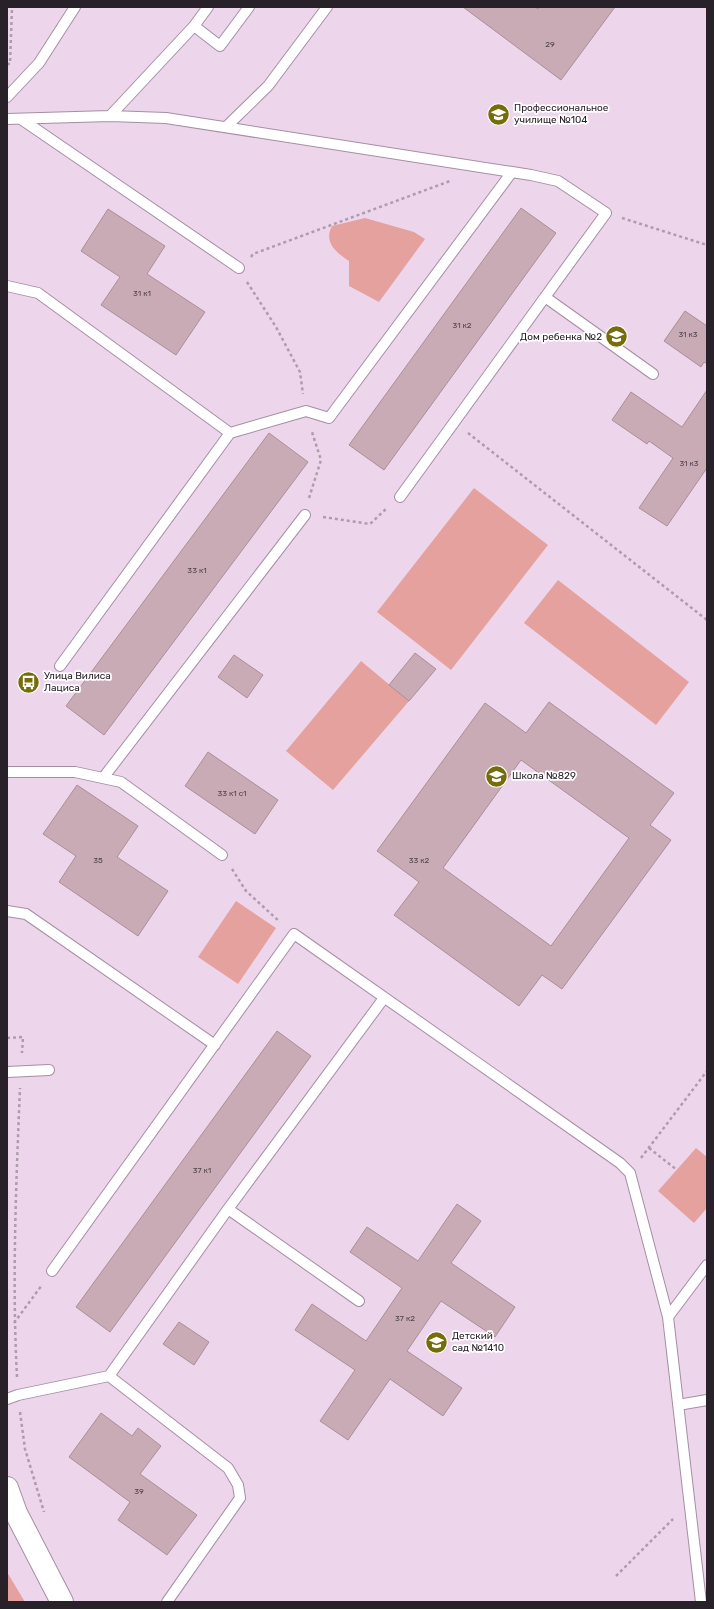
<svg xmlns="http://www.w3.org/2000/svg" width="714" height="1609" viewBox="0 0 714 1609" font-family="Rubik,sans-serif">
<rect width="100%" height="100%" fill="#edd6eb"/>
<path fill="#e5a19d" d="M365 218 414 232 425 239 379 302 349 286V261C337 253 323 243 332 226Z
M474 488 548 545 451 670 377 612Z
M558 580 689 682 656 725 524 623Z
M361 661 409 701 333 790 286 751Z
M236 901 276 928 238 984 198 957Z
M696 1148 707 1157V1208L694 1223 658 1191Z
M7 1572 25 1602H7Z"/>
<path fill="#c9abb5" stroke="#ab8e97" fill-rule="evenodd" d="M463 7H535L538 9 539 7H615L561 80Z
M521 208 556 233 384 470 349 445Z
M108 209 165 246 147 274 205 312 176 355 101 305 120 277 81 251Z
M685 311 707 326V364L704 362 701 367 664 341Z
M707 390V468L667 526 639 508 673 458 649 441 647 444 612 420 631 392 682 427Z
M269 433 308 462 104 735 66 706Z
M415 653 436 669 409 701 389 685Z
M234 655 263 675 247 698 218 677Z
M549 702 674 793 650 825 671 840 562 989 542 975 519 1006 394 915 419 882 377 851 485 703 526 733ZM521 760 629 838 551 946 443 868Z
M208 752 278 800 255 834 185 786Z
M77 785 138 826 117 857 168 891 138 936 59 882 76 856 43 834Z
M277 1031 311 1056 110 1332 76 1307Z
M457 1204 481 1221 451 1263 515 1307 495 1337 441 1301 407 1351 462 1388 443 1416 390 1379 348 1440 320 1421 355 1370 295 1330 312 1304 366 1341 402 1288 350 1252 367 1227 418 1261Z
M179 1322 209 1342 194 1365 163 1344Z
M101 1413 132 1436 138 1428 161 1446 140 1474 197 1515 167 1555 118 1520 130 1502 69 1457Z"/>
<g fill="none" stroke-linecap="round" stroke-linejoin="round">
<defs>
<path id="service" d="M194 26 220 46 249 7
M7 97 39 63 75 7
M110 116 194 26 208 7
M7 119 110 116 166 118 531 175 558 181 606 213 400 497
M21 119 239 268
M226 127 268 86 327 7
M7 286 38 293 230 433 60 666
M545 297 653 374
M230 433 306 411 329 418 512 172
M7 772H75L121 782 222 855
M103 778 305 515
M7 911 26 914 215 1045
M7 1072 49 1070
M228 1209 359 1301
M52 1271 294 934 620 1163 630 1173 668 1317 701 1602
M668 1317 707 1265
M7 1399 18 1395 109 1376
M678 1405 707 1400
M167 1602 240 1498 238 1485 228 1468 109 1376 228 1209 384 998"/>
<path id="tertiary" d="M7 1488 16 1513 62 1602"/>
</defs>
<use href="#service" stroke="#a48fa2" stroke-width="12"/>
<use href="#tertiary" stroke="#a48fa2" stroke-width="24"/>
<path stroke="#ae9cac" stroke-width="2.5" stroke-dasharray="3 3" stroke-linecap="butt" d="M7 64H10L12 7
M622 218 707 245
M251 257 253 254 450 181
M247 282 276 327 300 372 303 394
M468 433 707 620
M309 498 321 460 312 432
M323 517 370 524 387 508
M232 869 246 891 280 922
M7 1038 23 1037 22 1053
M649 1148 677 1170
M641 1158 707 1071
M14 1323 42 1285
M17 1377C12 1281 16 1185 20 1088
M20 1412 25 1449 44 1512
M616 1576 673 1519"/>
<use href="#service" stroke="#fff" stroke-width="10"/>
<use href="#tertiary" stroke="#fff" stroke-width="22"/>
</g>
<defs>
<symbol id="university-disc" viewBox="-11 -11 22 22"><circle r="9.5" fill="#766d09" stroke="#fff"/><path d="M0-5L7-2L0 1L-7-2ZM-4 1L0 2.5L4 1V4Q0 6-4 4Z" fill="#fff"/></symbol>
<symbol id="school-disc" viewBox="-11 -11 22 22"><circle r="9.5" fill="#766d09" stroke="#fff"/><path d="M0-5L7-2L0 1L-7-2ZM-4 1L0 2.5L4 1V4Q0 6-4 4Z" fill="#fff"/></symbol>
<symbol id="bus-disc" viewBox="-11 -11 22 22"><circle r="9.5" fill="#766d09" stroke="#fff"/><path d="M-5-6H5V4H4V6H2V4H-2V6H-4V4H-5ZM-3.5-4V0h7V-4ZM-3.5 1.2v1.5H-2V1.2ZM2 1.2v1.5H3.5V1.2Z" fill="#fff"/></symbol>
</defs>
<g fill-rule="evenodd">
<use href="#university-disc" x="486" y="102" width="25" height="25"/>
<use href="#school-disc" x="604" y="324" width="25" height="25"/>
<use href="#bus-disc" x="16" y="670" width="25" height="25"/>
<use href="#school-disc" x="484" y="764" width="25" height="25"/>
<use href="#school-disc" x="424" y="1330" width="25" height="25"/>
</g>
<g text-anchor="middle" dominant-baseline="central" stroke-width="3.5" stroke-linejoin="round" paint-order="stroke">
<g font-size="8" fill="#51444c">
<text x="550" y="44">29</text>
<text x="142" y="293">31 к1</text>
<text x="462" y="325">31 к2</text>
<text x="688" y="334">31 к3</text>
<text x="689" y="463">31 к3</text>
<text x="197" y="570">33 к1</text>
<text x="232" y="793">33 к1 с1</text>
<text x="98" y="860">35</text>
<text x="419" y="860">33 к2</text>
<text x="202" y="1170">37 к1</text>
<text x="405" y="1318">37 к2</text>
<text x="139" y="1491">39</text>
</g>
<g font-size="10" fill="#292129" stroke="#fff" text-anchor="start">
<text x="514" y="108">Профессиональное<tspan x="514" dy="12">училище №104</tspan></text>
<text x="602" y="337" text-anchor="end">Дом ребенка №2</text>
<text x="44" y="676">Улица Вилиса<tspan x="44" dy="12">Лациса</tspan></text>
<text x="512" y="776">Школа №829</text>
<text x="452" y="1336">Детский<tspan x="452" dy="12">сад №1410</tspan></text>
</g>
</g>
<rect width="714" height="1609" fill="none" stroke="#292129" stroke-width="16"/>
</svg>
